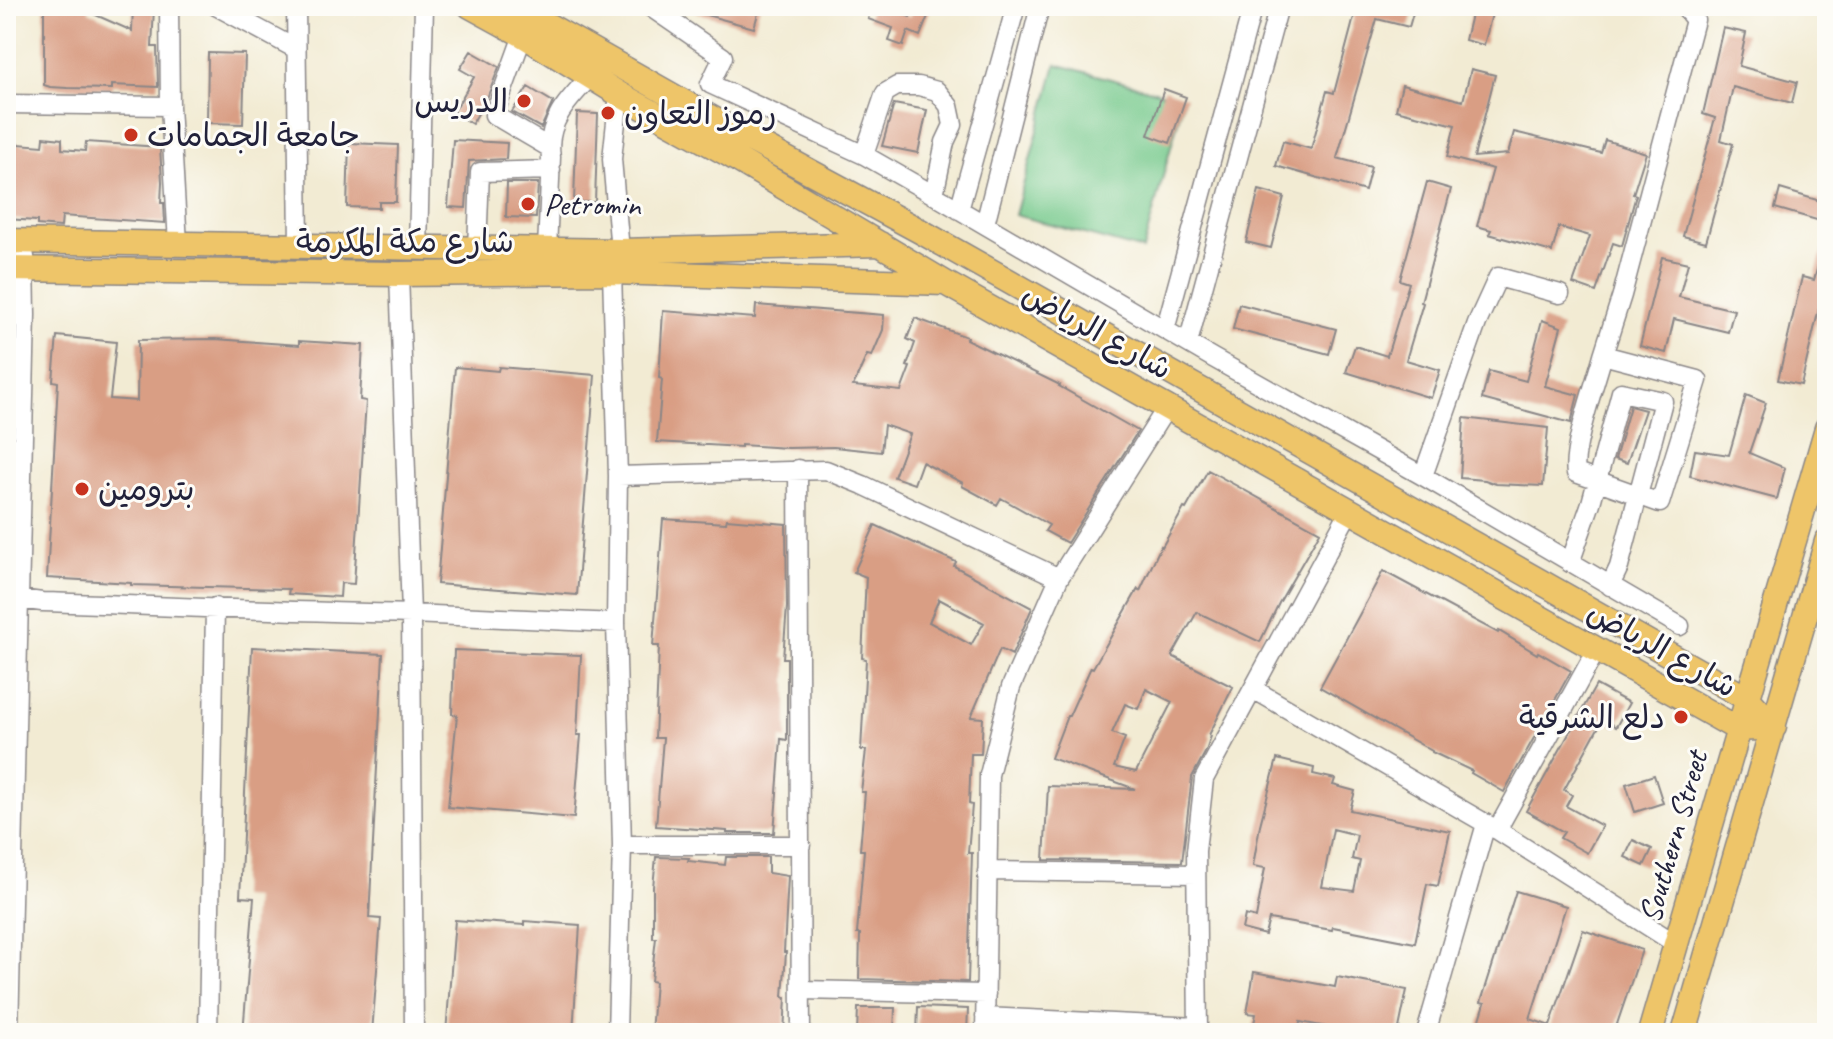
<svg xmlns="http://www.w3.org/2000/svg" width="1833" height="1039" viewBox="0 0 1833 1039" font-family="Caveat,'Playpen Sans Arabic',sans-serif">
<rect width="100%" height="100%" fill="#fdfcf7"/>
<filter id="ink" filterUnits="userSpaceOnUse"><feTurbulence type="fractalNoise" baseFrequency=".0125" numOctaves="2"/><feDisplacementMap in="SourceGraphic" scale="16" xChannelSelector="R" yChannelSelector="G"/><feConvolveMatrix kernelMatrix="1 2 1 2 8 2 1 2 1" color-interpolation-filters="sRGB"/></filter>
<filter id="wash" filterUnits="userSpaceOnUse"><feTurbulence type="fractalNoise" baseFrequency=".006" numOctaves="4" result="noise"/><feDisplacementMap in="SourceGraphic" scale="32" xChannelSelector="R" yChannelSelector="G"/><feGaussianBlur stdDeviation="1.8" result="paint"/><feColorMatrix in="noise" values="0 0 0 0 0 0 0 0 0 0 0 0 0 0 0 0 0 1.4 0 .05"/><feComposite in="paint" operator="in"/></filter>
<g filter="url(#wash)">
<rect width="100%" height="100%" fill="#f2ebd3"/>
<path fill="#76c98c" stroke="#4c7664" stroke-width="2" d="M1056 64 1184 99 1143 250 1015 215Z"/>
<g id="blocks">
<path fill="#d99e84" fill-rule="evenodd" d="M44 6H89V12L132 31 133 7 154 8 152 47H157L158 87 112 85V89L67 88 50 87 44 85Z
M688 6H760L754 28 688 10Z
M872 6H884L910 17 915 6H932L920 36 908 31 903 46 889 41 893 28 868 19Z
M1357 6H1415L1409 27 1377 19 1337 158 1371 167 1365 191 1276 166 1283 141 1311 149 1327 91 1334 93Z
M1473 6H1494L1484 45 1465 40Z
M1723 28 1746 33 1739 66 1797 82 1792 103 1733 87 1721 140 1733 144 1706 242 1683 236 1715 118 1703 114Z
M471 51 499 67 487 98 472 124 453 113 474 77 460 69Z
M208 53 245 54 243 124 207 123Z
M1471 69 1495 75 1474 157 1508 154 1514 132 1601 153 1605 140 1646 153 1633 194 1636 195 1622 246 1613 243 1596 292 1573 284 1590 236 1559 227 1552 252 1489 234 1491 230 1477 226 1493 169 1447 157 1455 125 1396 110 1402 85 1463 101Z
M528 87 553 102 541 128 512 112Z
M1164 89 1186 97 1170 143 1148 135Z
M894 104 927 110 918 153 882 146Z
M577 113 598 114 595 202H574Z
M44 137 62 139V149L85 151 86 142 160 147 162 182 161 203H164L165 223 62 216 61 227 37 225V221L6 219V143L43 146Z
M453 140 507 143 506 159 469 161 466 208 448 207Z
M349 143 398 145 396 202H379V208L347 207Z
M1427 182 1451 189 1421 302 1423 303 1406 360 1440 370 1431 398 1346 372 1355 346 1387 356 1409 283 1400 280Z
M507 183H538L536 218 506 217Z
M1780 189 1827 203V223L1775 208Z
M1259 190 1284 197 1271 248 1246 242Z
M1823 248 1827 250V274L1801 385 1778 380 1802 277 1814 280Z
M1662 257 1688 263 1679 297 1734 310 1728 332 1674 319 1666 353 1640 346Z
M1239 304 1336 329 1329 354 1233 329Z
M756 305 884 315 883 330 872 356 867 355 853 386 901 391 910 367 907 366 915 343 907 339 915 318 967 337 966 339 1060 385 1059 386 1138 431 1067 543 1045 531 1049 525 1001 498 997 505 962 486 963 483 922 462 914 484 894 477 910 434 884 425 881 452 834 447 788 448 741 445V447L657 442 662 379 659 378 663 311 755 318Z
M1542 320 1561 327 1545 386 1578 395 1571 423 1482 399 1489 371 1526 381Z
M57 336 116 342 110 399 137 401 138 340 215 339 299 345V341L363 345 360 400 366 401 354 584 341 583 340 597 288 594 289 589 131 585V583L47 578 58 382 53 381Z
M455 367 498 371 499 367 595 375 577 595 437 584Z
M1746 395 1766 403 1749 453 1785 468 1777 499 1690 476 1695 450 1729 455Z
M1630 406 1645 410 1627 463 1615 459Z
M1464 418 1548 428 1543 486 1496 484 1485 480 1460 478Z
M1208 470 1320 532 1279 603 1260 642 1197 612 1172 656 1233 687 1209 735 1211 736 1206 751 1192 777 1182 862 1044 860 1048 786 1135 789 1051 758 1067 716H1069L1091 667 1093 668 1138 589 1140 591 1161 546 1162 547 1184 508 1186 509ZM1146 689 1172 702 1136 772 1114 767 1125 738 1112 733 1125 704 1138 709Z
M663 519 726 523 727 519 786 524 787 607 783 658H787V740L781 739 774 833H727V831L656 826 663 738H655L659 646H653Z
M875 525 956 562 954 566 1032 608 1012 655 1000 649 971 717 983 718 981 754H971L969 804 972 805 968 853H972L968 982 859 979 860 934H857L864 850H860L865 792H861L866 750H861L866 659 862 658 866 577 854 572ZM939 599 984 623 971 645 929 622Z
M1383 571 1498 633 1499 631 1537 654 1538 652 1571 671 1504 792 1471 773 1472 771 1432 752V751L1320 687Z
M252 647 383 654 369 918 381 919 372 1033H243L254 898 240 897Z
M454 650 581 655 577 735H581L574 818 448 807 457 715 452 714Z
M1596 685 1629 703 1616 727 1603 719 1564 790 1572 795 1566 806 1602 826 1587 853 1560 838 1564 832 1526 811Z
M1277 759 1314 768 1313 774 1335 779 1333 785 1355 791 1350 810 1450 831 1438 886 1427 884 1415 943 1333 927 1332 930 1269 919 1265 935 1242 929 1245 915 1256 918 1265 868 1253 866 1260 825ZM1333 829 1357 835 1352 859 1360 861 1354 891 1322 887Z
M1654 775 1663 803 1635 812 1626 784Z
M1633 840 1652 849 1644 866 1625 857Z
M656 857 689 858 688 861 725 865 726 857H768V873L788 876 784 952H786L783 997 786 998 784 1033H651L655 982 651 981 656 938H653V887Z
M1516 891 1566 906 1530 1019 1550 1026 1583 930 1642 950 1614 1033H1476L1485 1003 1481 1002Z
M455 920 524 925V921L580 925 573 1033H446Z
M1254 972 1335 987 1337 977 1407 990 1398 1033H1329L1332 1028 1300 1022 1298 1033H1252L1256 1014 1247 1013Z
M918 1007 968 1009 967 1033H917Z
M858 1008H895L894 1033H857Z"/>
</g>
</g>
<g filter="url(#ink)">
<use href="#blocks" fill-opacity="0" stroke="#8a8687" stroke-width="2"/>
<g fill="none" stroke-linecap="round" stroke-linejoin="round">
<defs>
<path id="minor" d="M169 6 170 106 178 244
M216 6 296 49
M296 6 299 246
M649 6 723 57 710 84 864 155 934 195 1213 358 1423 476 1680 626
M523 35 494 115 550 148
M619 94 612 159 620 251
M6 104 170 106
M864 155 885 93 897 86H919L937 91 949 106 953 125 945 142 934 195
M959 210 1016 6
M985 224 1040 6
M418 248 424 6
M477 249 480 172 551 170
M547 250 551 157C545 123 569 99 590 77
M25 256 26 315 19 599 42 602C165 606 288 612 411 614L399 274
M612 272 618 476 616 623 622 845 617 1033
M1165 330 1253 6
M1188 343 1279 6
M1603 355 1698 380 1660 503 1576 473C1571 451 1596 381 1603 355Z
M1603 355 1622 295 1695 20 1683 6
M798 469 801 1033
M618 476 826 470 863 485 1059 578
M1423 476 1477 323 1498 277 1560 294
M1570 563 1591 503 1621 392 1663 401 1619 567 1610 586
M1253 689 1497 830 1676 944
M1497 830 1597 649
M622 845H801
M987 871 1196 874
M801 990 986 994
M985 1017 1198 1027
M9 1033 19 599
M208 1033 215 607
M414 1033 411 614 616 623
M985 1033 989 775 1011 687 1059 578 1167 407
M1198 1033 1196 851 1204 779 1350 510
M1426 1033 1486 824"/>
<path id="major" d="M470 6 523 35 619 94 728 154 947 284 1738 729 1774 727
M514 6 731 129 920 231 1748 699 1774 727
M6 241 620 251 880 244
M6 269 399 274 612 272 945 283
M1650 1033 1827 428
M1684 1033 1827 541"/>
</defs>
<use href="#minor" stroke="#8a8687" stroke-width="21"/>
<use href="#major" stroke="#8a8687" stroke-width="27"/>
<use href="#minor" stroke="#fff" stroke-width="18"/>
<use href="#major" stroke="#eec569" stroke-width="24"/>
</g>
</g>
<g fill="#c8321e" stroke="#fdfcf7" stroke-width="3">
<circle cx="524" cy="101" r="8"/>
<circle cx="608" cy="113" r="8"/>
<circle cx="131" cy="135" r="8"/>
<circle cx="528" cy="204" r="8"/>
<circle cx="82" cy="489" r="8"/>
<circle cx="1681" cy="717" r="8"/>
</g>
<g text-anchor="middle" dominant-baseline="central" stroke-width="6" stroke-linejoin="round" paint-order="stroke">
<g font-size="32" fill="#22223b" stroke="#fdfcf7" text-anchor="start">
<text x="508" y="101" text-anchor="end">الدريس</text>
<text x="624" y="113">رموز التعاون</text>
<text x="147" y="135">جامعة الجمامات</text>
<text x="544" y="204">Petromin</text>
<text x="98" y="489">بترومين</text>
<text x="1665" y="717" text-anchor="end">دلع الشرقية</text>
</g>
<g font-size="32" fill="#22223b" stroke="#fdfcf7">
<text x="405" y="241">شارع مكة المكرمة</text>
<text transform="translate(1097 331) rotate(29)">شارع الرياض</text>
<text transform="translate(1662 649) rotate(29)">شارع الرياض</text>
<text transform="translate(1673 837) rotate(-74)">Southern Street</text>
</g>
</g>
<rect width="1833" height="1039" fill="none" stroke="#fdfcf7" stroke-width="32"/>
</svg>
